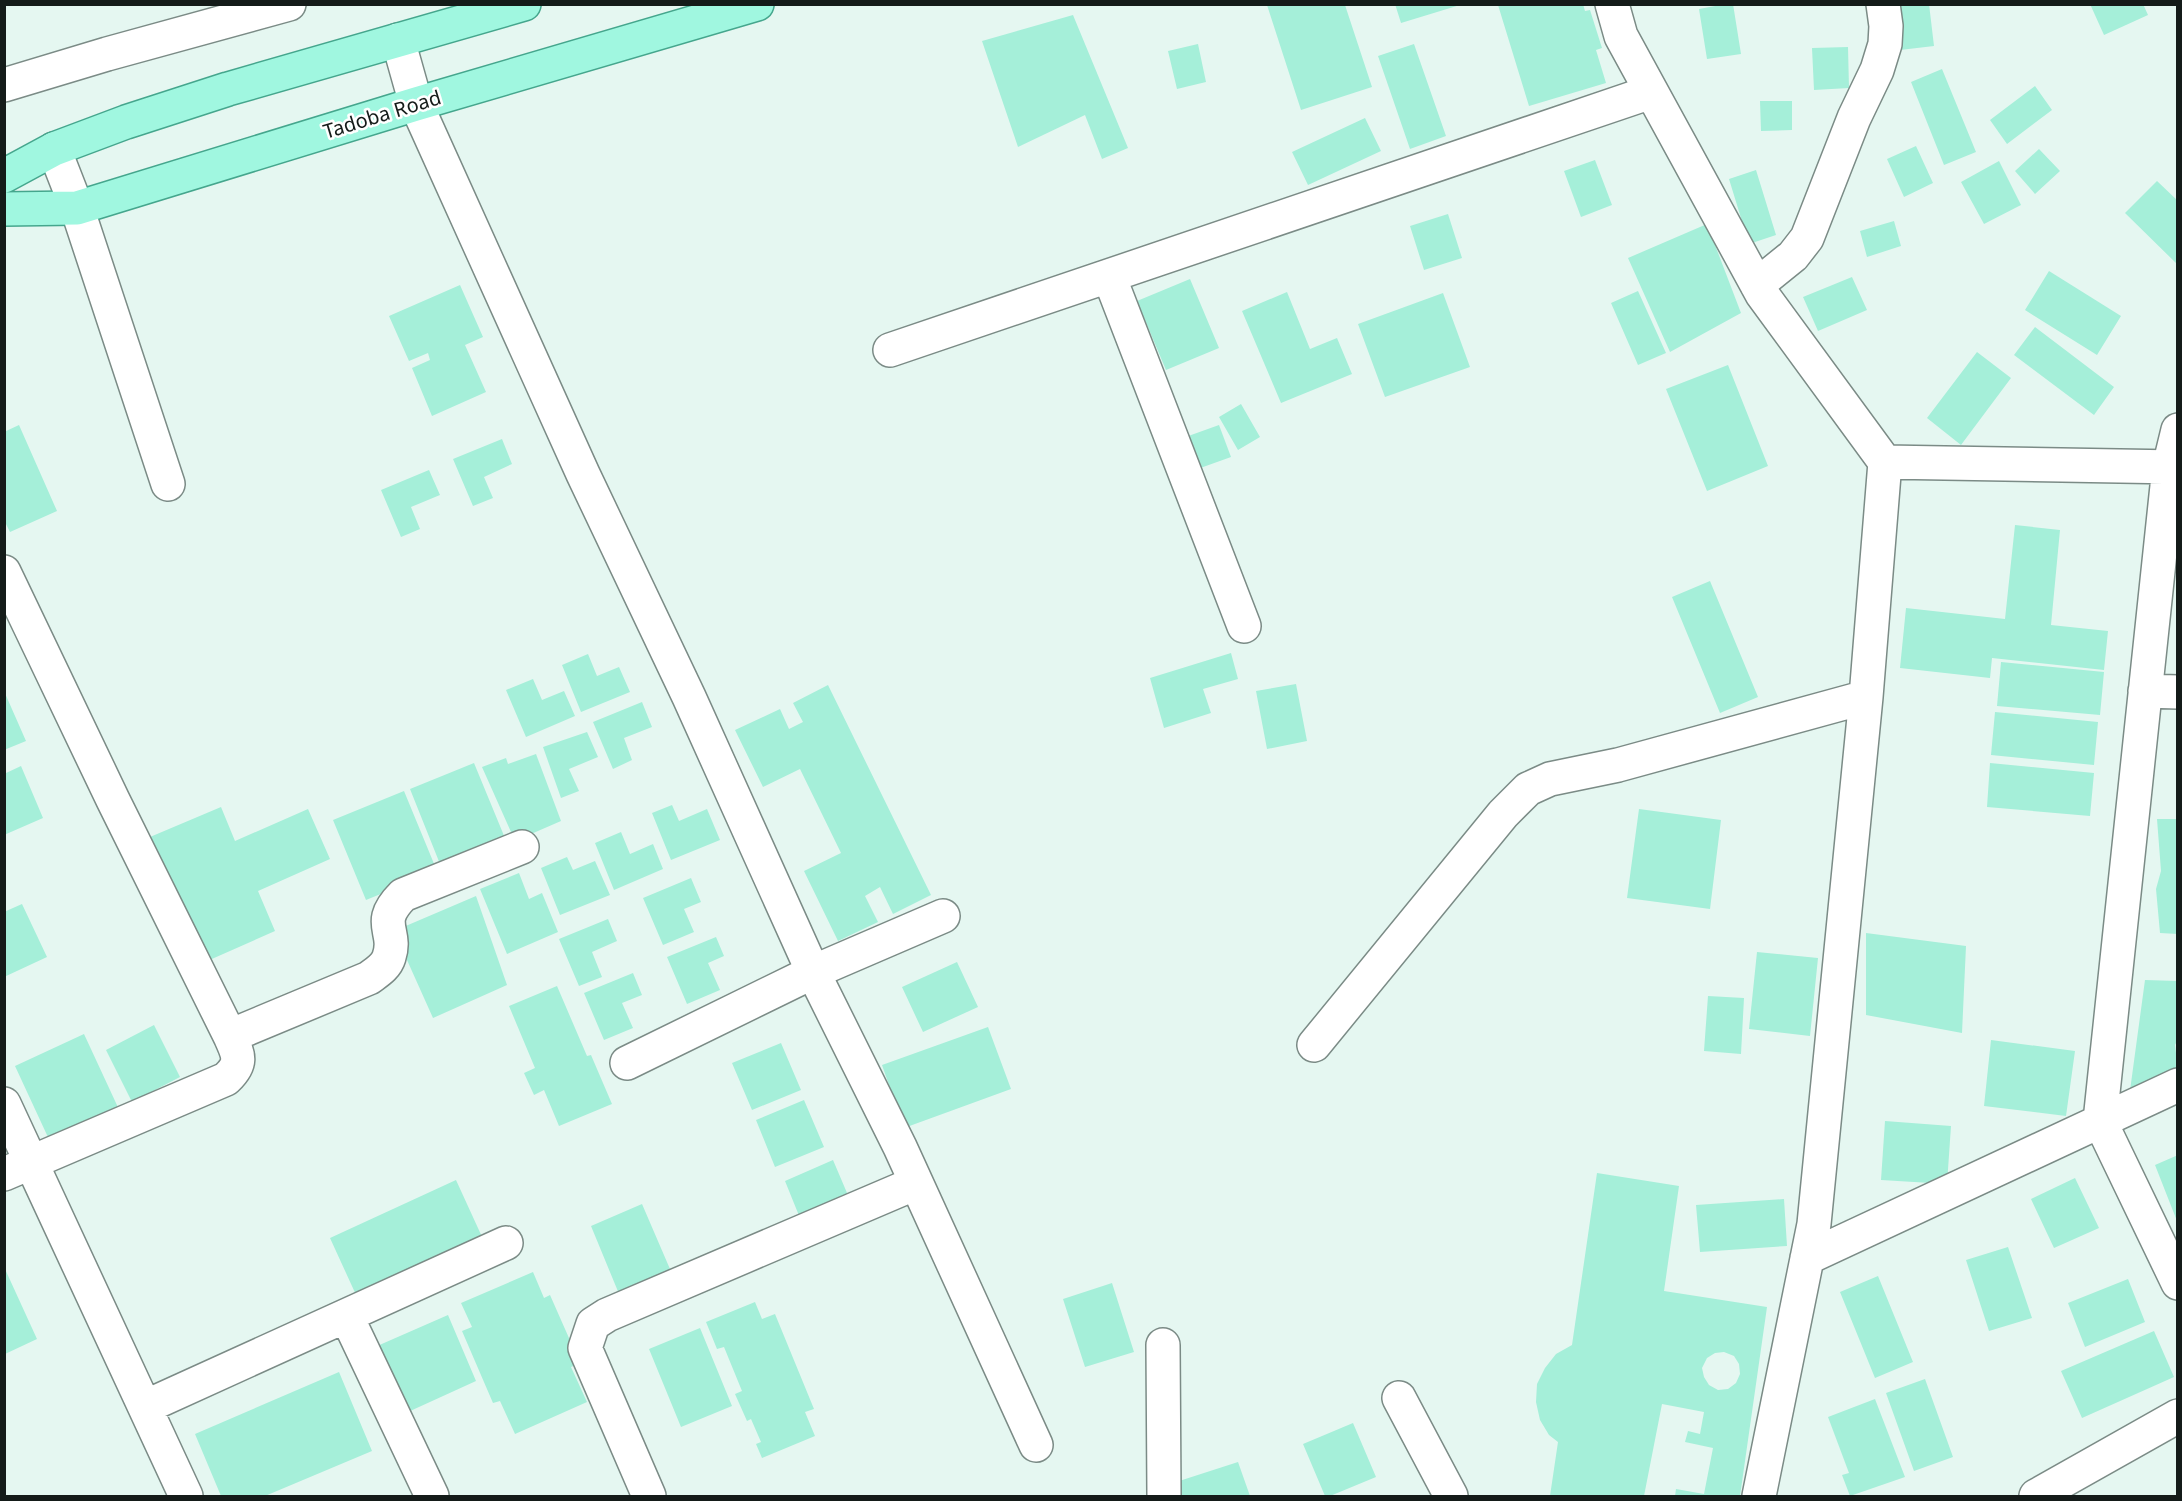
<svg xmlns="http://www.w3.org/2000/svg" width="2182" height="1501" viewBox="0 0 2182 1501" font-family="'Noto Sans',sans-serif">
<rect width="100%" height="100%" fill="#e5f7f1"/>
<path fill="#a5efd9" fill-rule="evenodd" d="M1395 4H1460V5L1401 23Z
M1583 4 1585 11 1590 10 1602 48 1596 50 1606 83 1529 106 1498 5Z
M1726 4H1733L1741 54 1707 59 1699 9Z
M1894 4H1929L1934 46 1900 50Z
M2090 4H2143L2148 15 2104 35Z
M1267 5H1345L1372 87 1301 110Z
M1073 15 1128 148 1102 159 1085 115 1018 147 982 41Z
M1198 44 1206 82 1177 89 1168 51Z
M1414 44 1446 136 1410 149 1378 56Z
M1848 47 1849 88 1814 90 1812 48Z
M1942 69 1976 152 1944 165 1911 82Z
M2035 86 2052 110 2007 144 1990 120Z
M1760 101H1792V130L1761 131Z
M1365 118 1381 151 1308 185 1292 152Z
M1916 146 1933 183 1904 197 1887 159Z
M2039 149 2060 171 2035 194 2015 171Z
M1595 160 1612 205 1581 217 1564 171Z
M1999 161 2021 205 1984 224 1961 182Z
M1756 170 1776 235 1749 244 1729 179Z
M2157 181 2178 201V265L2125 213Z
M1448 214 1462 258 1424 270 1410 226Z
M1894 221 1901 246 1867 257 1860 231Z
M1707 224 1741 313 1670 352 1628 258Z
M2049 271 2121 316 2097 355 2025 310Z
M1852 277 1867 310 1818 331 1803 297Z
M1190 279 1219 348 1166 370 1137 301Z
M460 285 483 337 465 345 486 392 432 416 412 368 430 360 428 353 409 361 389 316Z
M1638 291 1666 353 1638 365 1611 303Z
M1287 292 1310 349 1337 338 1352 374 1281 403 1242 311Z
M1443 293 1470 367 1385 397 1358 324Z
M2035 327 2114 387 2094 415 2014 355Z
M1977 352 2011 378 1961 445 1927 418Z
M1728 365 1768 466 1707 491 1666 389Z
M1241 404 1260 437 1238 450 1219 417Z
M19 425 57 511 10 532 4 520V432Z
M1219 425 1231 457 1192 471 1180 439Z
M502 439 512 464 484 477 493 498 473 506 453 459Z
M429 470 440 495 411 507 420 529 401 537 381 490Z
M2015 525 2060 530 2051 625 2108 631 2104 670 1992 658 1990 678 1900 668 1906 608 2005 619Z
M1710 581 1758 697 1720 713 1672 597Z
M1231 653 1238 679 1203 689 1211 713 1164 728 1150 678Z
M588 654 597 676 619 667 630 692 581 712 562 665Z
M2001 662 2104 672 2100 715 1997 706Z
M533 679 542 700 564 691 575 716 526 737 506 690Z
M1296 684 1307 741 1267 749 1256 691Z
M828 685 931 895 893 914 880 887 865 896 878 922 838 941 804 871 841 853 800 769 763 787 735 730 780 709 789 729 803 722 793 703Z
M4 691 26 741 4 750Z
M642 702 652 727 624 738 632 760 613 769 593 722Z
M1995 712 2098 722 2094 765 1991 755Z
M587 732 598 757 569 769 579 791 561 798 543 747Z
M536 754 561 821 515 841 482 767 506 758 508 764Z
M474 763 507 843 442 869 410 789Z
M1990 763 2094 773 2090 816 1987 807Z
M21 766 43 818 4 835V774Z
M404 791 437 871 366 900 333 820Z
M672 805 679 821 707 809 720 840 671 860 652 813Z
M221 807 235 841 308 809 330 859 258 891 275 931 205 962 150 837Z
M1639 809 1721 820 1710 909 1627 898Z
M2157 819H2178V934L2160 933 2156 889 2161 871Z
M621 832 630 854 653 844 663 869 614 890 595 843Z
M567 857 573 870 595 861 610 895 560 915 541 868Z
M519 873 529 899 542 893 558 932 507 954 480 889Z
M691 878 701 902 684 909 694 932 663 945 643 898Z
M476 896 507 985 433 1018 394 931Z
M22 904 47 957 4 977V912Z
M608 919 617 941 592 952 602 977 579 986 559 939Z
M1866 933 1966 946 1962 1033 1866 1015Z
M716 937 724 956 708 963 720 990 687 1004 667 957Z
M1757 952 1818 958 1810 1036 1749 1029Z
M957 962 978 1007 923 1032 902 987Z
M633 973 642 995 622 1003 633 1028 604 1040 584 993Z
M2145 980 2178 981V1039L2175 1045 2178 1069 2129 1098Z
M557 986 587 1056 591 1055 612 1104 559 1126 544 1090 534 1095 524 1073 535 1068 509 1006Z
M1708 996 1744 998 1741 1054 1704 1051Z
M154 1025 180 1077 132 1102 106 1050Z
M988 1027 1011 1089 904 1128 882 1065Z
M84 1034 122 1116 53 1148 15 1066Z
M1991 1040 2075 1051 2066 1116 1984 1106Z
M781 1043 801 1090 752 1110 732 1063Z
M804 1100 824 1147 775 1167 756 1120Z
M1885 1121 1951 1126 1947 1184 1881 1180Z
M2178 1155V1221H2177L2155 1165Z
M833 1160 853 1207 804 1228 785 1181Z
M1597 1173 1679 1186 1664 1291 1767 1307 1740 1496H1675L1676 1489 1704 1494 1713 1448 1685 1442 1688 1431 1700 1434 1704 1412 1662 1404 1644 1496H1550L1558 1442 1549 1435 1540 1420 1536 1402 1537 1384 1545 1368 1556 1354 1572 1345ZM1724 1352 1734 1356 1739 1364 1740 1374 1736 1383 1728 1389 1718 1390 1709 1385 1704 1377 1702 1368 1707 1358 1715 1353Z
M2075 1178 2099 1228 2054 1248 2031 1199Z
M456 1180 483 1239 357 1297 330 1238Z
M1784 1199 1787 1246 1700 1252 1696 1205Z
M642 1204 676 1283 624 1306 591 1226Z
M2008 1247 2032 1318 1989 1331 1966 1260Z
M5 1269 37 1339 5 1354Z
M533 1272 544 1298 550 1295 580 1363 571 1367 587 1402 515 1434 500 1401 493 1403 462 1331 472 1327 461 1303Z
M1878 1276 1913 1362 1875 1378 1840 1292Z
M2128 1279 2145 1322 2085 1347 2068 1303Z
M1112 1283 1134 1352 1085 1367 1063 1299Z
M755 1302 762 1319 775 1314 814 1409 805 1412 815 1436 762 1458 756 1444 761 1442 751 1419 747 1421 735 1394 742 1391 724 1347 717 1349 706 1322Z
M448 1315 476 1381 408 1412 368 1350Z
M700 1328 732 1406 681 1427 649 1349Z
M2154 1331 2174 1377 2082 1418 2061 1371Z
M339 1372 372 1451 265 1496H221L195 1434Z
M1925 1379 1953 1457 1914 1471 1886 1393Z
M1875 1399 1905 1477 1850 1496 1842 1475 1849 1473 1828 1417Z
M1353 1423 1376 1477 1330 1496H1325L1303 1444Z
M1238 1462 1250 1496H1177L1173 1483Z"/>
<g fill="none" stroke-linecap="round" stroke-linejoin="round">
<defs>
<path id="minor" d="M1612 4 1621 36 1762 294 1885 462 1866 697 1814 1224 1759 1496
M398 40 416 104 583 474 689 697 813 972 900 1147 1036 1445
M4 85 107 54 289 4
M54 149 77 208 168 484
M1109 276 1244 626
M1757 285 1793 256 1807 238 1854 118 1877 70 1885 44 1886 26 1883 4
M890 350 1651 92
M2178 430 2169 467 2100 1121 2178 1283
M1885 462 2178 467
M4 572 113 800 230 1036C239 1056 243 1063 226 1079L4 1174
M2145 691 2178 692
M230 1036 369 978C377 972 386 967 389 957 398 930 374 924 403 895L522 847
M1314 1045 1503 814 1528 789 1550 779 1618 765 1866 697
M627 1063 813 972 943 916
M4 1104 186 1496
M1807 1258 2178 1085
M347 1317 432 1496
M1163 1345 1164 1496
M1399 1398 1451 1496
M145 1407 506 1243
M649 1496 585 1348 593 1324 607 1315 916 1183
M2036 1496 2178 1416"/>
<path id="major" d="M4 176 54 149 126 122 228 89 524 4
M4 209 77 208 416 104 757 4"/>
</defs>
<use href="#minor" stroke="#7b8b86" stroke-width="36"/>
<use href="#major" stroke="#45a68d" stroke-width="36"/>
<use href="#minor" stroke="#fff" stroke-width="33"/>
<use href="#major" stroke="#a0f7e0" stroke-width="33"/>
</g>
<g text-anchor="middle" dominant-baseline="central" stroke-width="5" stroke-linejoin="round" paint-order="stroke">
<g font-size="20" fill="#141b19" stroke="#fff">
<text transform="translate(382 114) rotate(-17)">Tadoba Road</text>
</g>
</g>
<rect width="2182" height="1501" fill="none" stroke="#141b19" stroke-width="12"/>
</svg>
